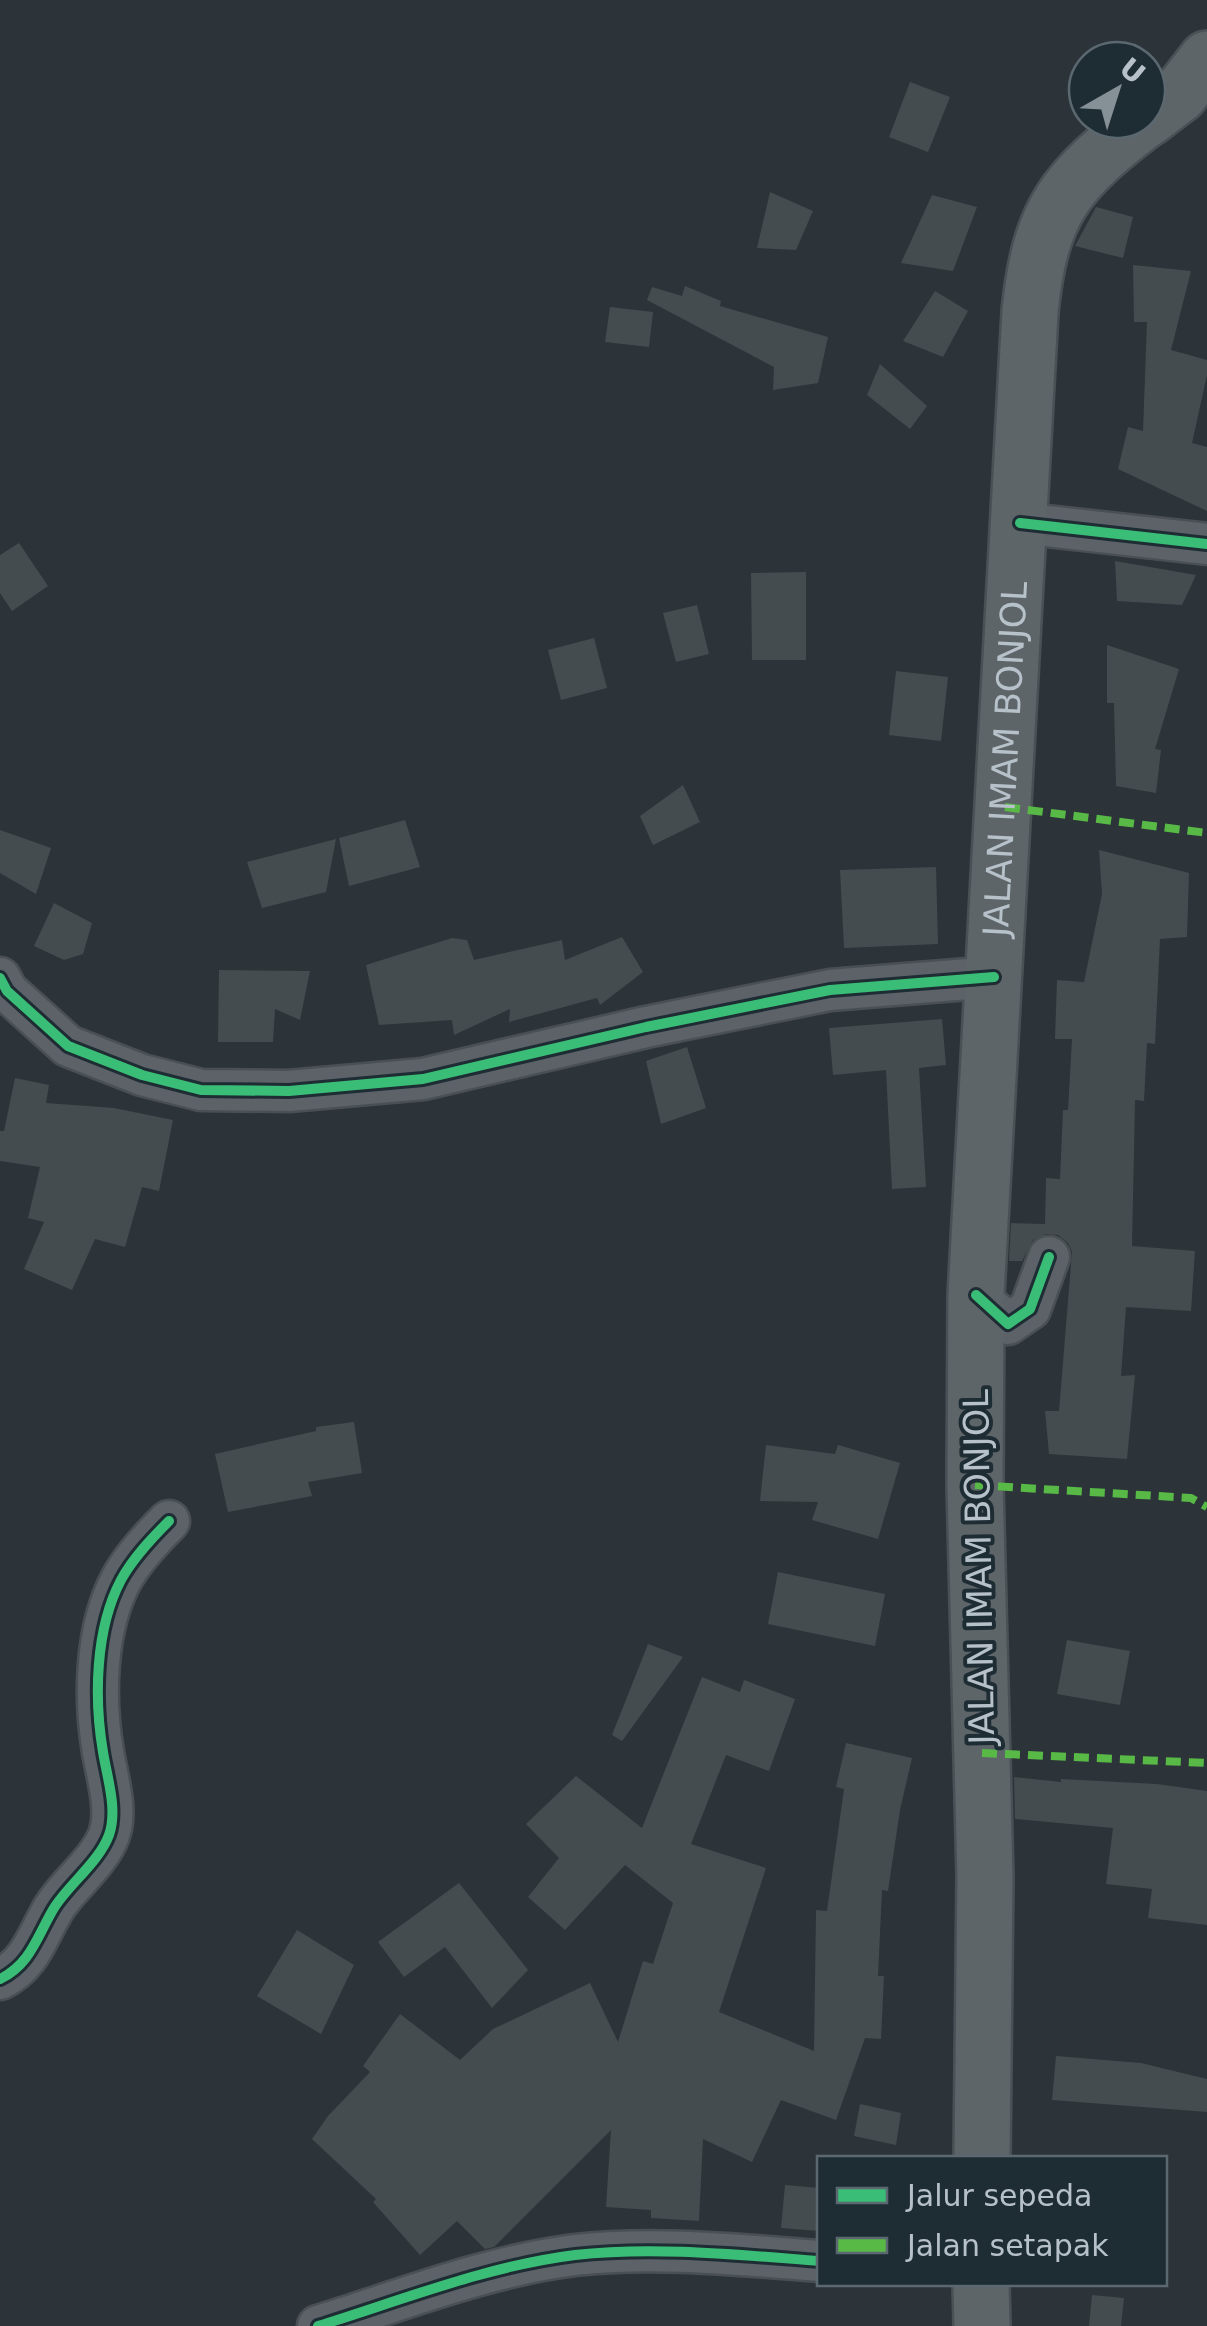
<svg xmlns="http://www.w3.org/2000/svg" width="1207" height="2326" viewBox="0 0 1207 2326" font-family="'DejaVu Sans',sans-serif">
<rect width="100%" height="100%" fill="#2c3439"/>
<path fill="#454c50" d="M910 82 950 97 928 152 889 137Z
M770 192 813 211 796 250 757 248Z
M932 195 977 207 953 271 901 263Z
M1096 207 1133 217 1123 258 1075 246Z
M1133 265 1191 271 1171 350 1207 360V375L1192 443 1207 447V511L1118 469 1128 427 1143 431 1147 322H1134Z
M685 286 721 301 720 306 828 337 818 383 773 390 774 367 647 300 652 287 682 296Z
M935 291 968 311 943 357 903 341Z
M610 307 653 312 649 347 605 342Z
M880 364 927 406 910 429 867 395Z
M19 543 48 586 12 611 0 593V555Z
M1115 561 1196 575 1182 605 1117 601Z
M806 572V660H752L751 573Z
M697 605 709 654 676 662 663 613Z
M594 638 607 688 561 700 548 650Z
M1107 645 1179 669 1155 749 1161 750 1156 793 1116 786 1114 703H1107Z
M896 671 948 677 941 741 889 735Z
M683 785 700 822 653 845 640 816Z
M405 820 420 867 349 886 339 838Z
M0 830 51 848 36 894 0 873Z
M336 839 326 892 262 908 247 862Z
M1099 850 1189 873 1187 937 1160 939 1155 1044 1147 1043 1144 1101 1135 1100 1132 1246 1195 1251 1191 1311 1126 1307 1121 1376 1135 1375 1127 1459 1049 1454 1045 1411H1059L1072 1252 1068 1243 1058 1235 1046 1234 1033 1240 1022 1261H1009L1011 1223 1045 1224 1046 1178 1060 1179 1063 1110H1068L1072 1039H1055L1057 980 1084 982 1102 894Z
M936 867 938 944 844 948 840 870Z
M54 903 92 923 83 954 64 960 34 946Z
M622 937 643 972 600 1005 597 998 509 1022 510 1009 454 1035 452 1020 379 1025 366 965 452 938 467 940 474 960 562 940 565 960Z
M219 970 310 971 300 1020 275 1009 273 1042H218Z
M942 1019 946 1065 919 1068 926 1187 892 1189 886 1070 833 1075 829 1028Z
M687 1047 706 1108 661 1124 646 1061Z
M15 1078 49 1085 46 1103 114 1108 173 1120 159 1191 142 1187 125 1247 95 1239 72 1290 24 1269 44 1222 28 1218 40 1167 0 1161V1131H4Z
M354 1422 362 1473 308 1482 312 1496 228 1512 215 1454 316 1431V1427Z
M766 1445 835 1454 838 1445 900 1463 878 1539 812 1520 818 1502 760 1501Z
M778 1572 885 1594 875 1646 768 1624Z
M1067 1640 1130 1651 1120 1705 1057 1694Z
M648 1644 683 1657 622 1741 612 1735Z
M702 1677 740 1692 744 1680 795 1699 769 1771 726 1755 691 1844 766 1868 719 2012 814 2051 816 1910 827 1911 844 1789 836 1787 846 1743 912 1758 900 1810 888 1891 882 1890 878 1976H884L881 2039 865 2038 836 2120 781 2100 752 2162 703 2139 699 2221 651 2218V2210L606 2207 611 2130 494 2247 485 2249 457 2221 420 2255 373 2202 376 2199 312 2139 328 2116 370 2072 363 2066 400 2014 460 2060 493 2029 590 1983 618 2042 643 1961 653 1964 673 1903 625 1865 565 1930 528 1897 559 1858 526 1824 576 1776 642 1828Z
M1014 1777 1061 1782V1779L1157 1784 1207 1791V1925L1148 1918 1152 1889 1106 1884 1113 1828 1015 1819Z
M459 1883 528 1970 492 2008 445 1947 404 1977 378 1942Z
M297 1930 354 1965 321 2034 257 1996Z
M1056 2056 1141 2063 1207 2079V2112L1052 2100Z
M860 2104 901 2113 896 2145 854 2136Z
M785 2185 820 2188V2231L781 2228Z
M1092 2295 1124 2298 1121 2326H1089Z"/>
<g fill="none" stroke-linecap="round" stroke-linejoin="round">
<defs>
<path id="minor" d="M1020 523 1207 544
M0 978 7 991 68 1046 142 1075 201 1090 289 1091 423 1079 646 1027 830 990 994 977
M976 1295 1008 1324 1030 1309 1049 1257
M0 1979C31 1964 37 1936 54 1908 69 1884 99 1862 109 1835 118 1810 107 1777 103 1752 94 1699 95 1629 121 1580 133 1558 151 1539 169 1521
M318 2326C402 2300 487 2266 575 2255 654 2246 740 2255 820 2261"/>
<g id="primary">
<path d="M1147 119 1180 94 1207 59"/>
<path id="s1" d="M982 2158 985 1877 975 1485 976 1295 1030 312C1040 211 1065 181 1145 120"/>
<path d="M981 2284 982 2326"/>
</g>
</defs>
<use href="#minor" stroke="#4a4f53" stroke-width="45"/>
<use href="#primary" stroke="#495156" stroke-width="60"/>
<use href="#minor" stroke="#5c6267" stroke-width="40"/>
<use href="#primary" stroke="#5e6569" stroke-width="55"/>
<path stroke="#58b947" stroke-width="8" stroke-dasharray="15 8" stroke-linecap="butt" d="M1005 807 1207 833
M975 1485 1191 1498 1207 1507
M982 1753 1207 1763"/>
<defs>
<path id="cycleway" d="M1020 523 1207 544
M0 978 7 991 68 1046 142 1075 201 1090 289 1091 423 1079 646 1027 830 990 994 977
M976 1295 1008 1324 1030 1309 1049 1257
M0 1979C31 1964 37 1936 54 1908 69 1884 99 1862 109 1835 118 1810 107 1777 103 1752 94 1699 95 1629 121 1580 133 1558 151 1539 169 1521
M318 2326C402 2300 487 2266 575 2255 654 2246 740 2255 820 2261"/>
</defs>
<use href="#cycleway" stroke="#1e2c34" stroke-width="16"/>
<use href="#cycleway" stroke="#3abd76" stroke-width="10"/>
</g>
<g text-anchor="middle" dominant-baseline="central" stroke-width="8" stroke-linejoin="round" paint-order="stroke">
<g font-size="35" fill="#b6c1c9" stroke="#1e2c34">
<text stroke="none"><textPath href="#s1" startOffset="1400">JALAN IMAM BONJOL</textPath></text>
<text transform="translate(979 1567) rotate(-91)">JALAN IMAM BONJOL</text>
</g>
</g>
<rect x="817" y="2156" width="350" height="130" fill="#1e2c34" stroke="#5b6870" stroke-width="2.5"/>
<rect x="837" y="2188" width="50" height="15" fill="#3abd76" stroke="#5b6870" stroke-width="2.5"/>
<text x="907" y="2206" font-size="30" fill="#b6c1c9">Jalur sepeda</text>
<rect x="837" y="2238" width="50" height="15" fill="#58b947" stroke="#5b6870" stroke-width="2.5"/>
<text x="907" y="2256" font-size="30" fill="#b6c1c9">Jalan setapak</text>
<g transform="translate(1117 90) rotate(39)"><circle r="48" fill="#1e2c34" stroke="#5b6870" stroke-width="2.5"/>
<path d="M0-8L18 38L0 25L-18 38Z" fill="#869097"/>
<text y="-15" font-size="28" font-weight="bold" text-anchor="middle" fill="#b6c1c9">U</text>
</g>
</svg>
